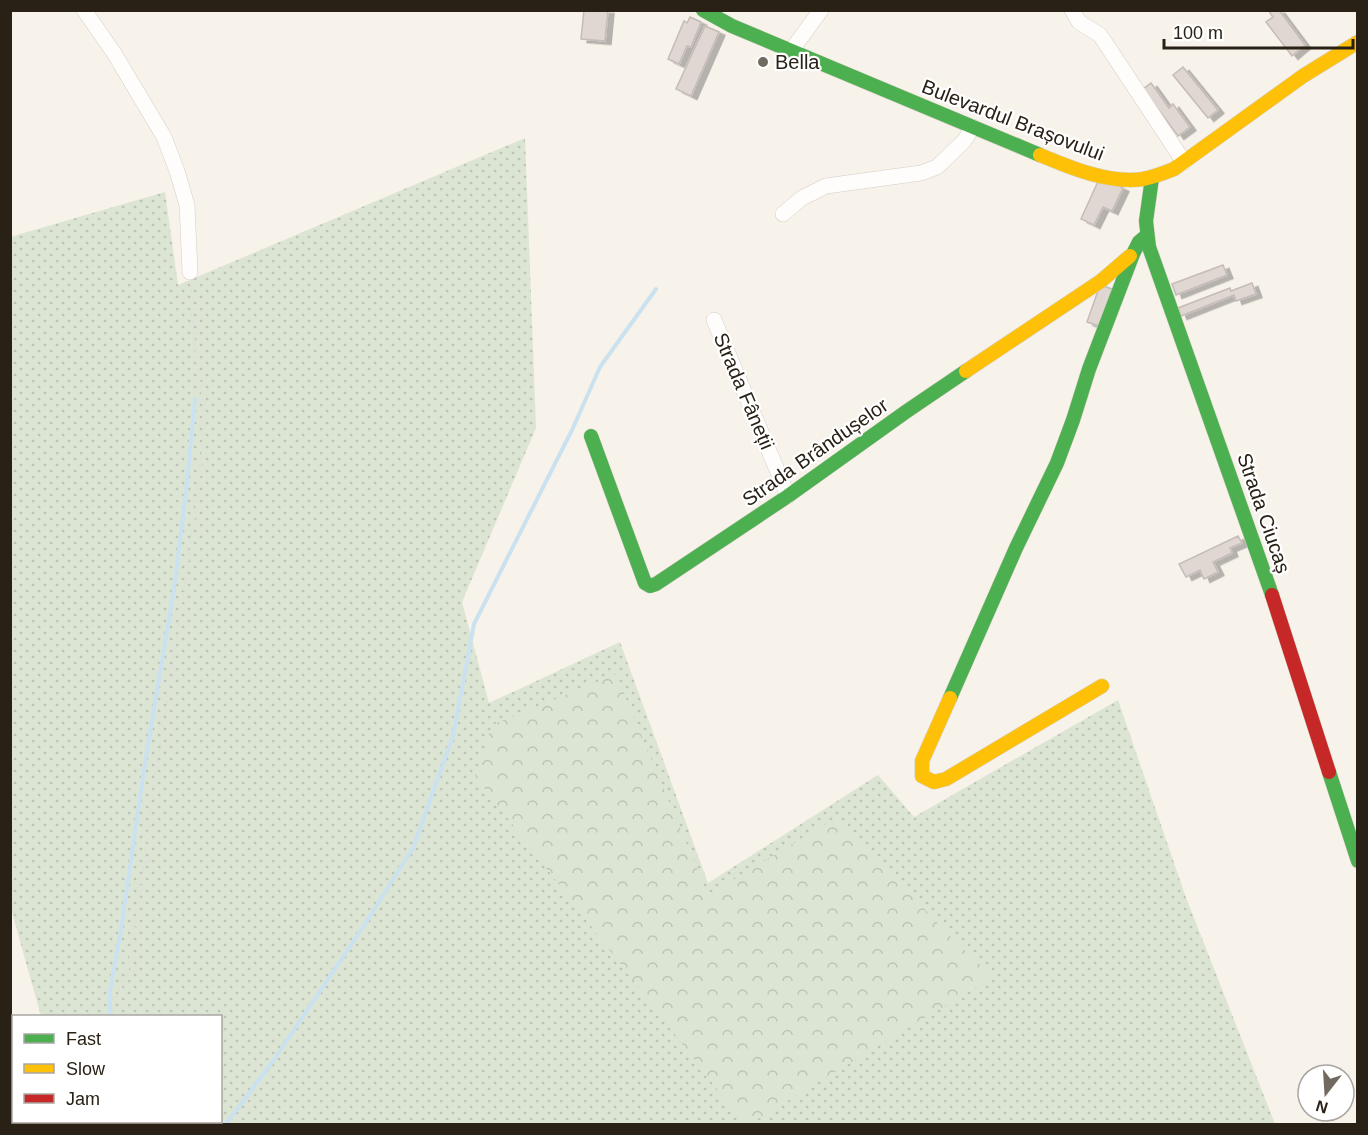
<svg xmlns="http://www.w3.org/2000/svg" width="1368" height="1135" viewBox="0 0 1368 1135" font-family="Helvetica,sans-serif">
<defs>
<pattern id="grass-dots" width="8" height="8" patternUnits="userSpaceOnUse" patternTransform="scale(1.5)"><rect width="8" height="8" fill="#dce5d3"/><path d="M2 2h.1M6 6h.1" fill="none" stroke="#bdc4b4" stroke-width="1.8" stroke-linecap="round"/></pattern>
<pattern id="forest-crowns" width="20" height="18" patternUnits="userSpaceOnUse" patternTransform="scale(1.5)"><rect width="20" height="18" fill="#dce5d3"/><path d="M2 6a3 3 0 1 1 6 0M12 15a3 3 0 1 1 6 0" fill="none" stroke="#bdc4b4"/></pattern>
<filter id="shadow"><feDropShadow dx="6" dy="3.5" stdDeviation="0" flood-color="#0004"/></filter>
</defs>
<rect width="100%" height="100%" fill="#f7f2ea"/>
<path fill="url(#grass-dots)" d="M525 138 536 428 462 602 489 703 620 642 708 883 878 775 914 817 1118 700 1185 895 1275 1124H76L74 1122H220V1016H41L11 909 10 237 165 192 178 285Z"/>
<path fill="url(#forest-crowns)" d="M616 674 708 895 837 817 949 935 993 977 749 1124H744L475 776 492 725Z"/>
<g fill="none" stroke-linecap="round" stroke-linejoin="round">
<path stroke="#cae2f0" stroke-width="4" d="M110 1016V991L121 929 145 763 174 589 186 492 195 399
M114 1122 115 1124
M226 1124 273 1061 361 930 413 848 453 736 474 624 573 428 600 367 656 289"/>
</g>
<path fill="#e1d7d2" stroke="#c5bbb7" stroke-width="1.5" filter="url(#shadow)" d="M584 10H608L605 41 581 39Z
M1268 10H1279L1305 45 1292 56 1266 22 1273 17Z
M690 17 701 22 691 47 687 46 679 64 668 59 684 21 687 23Z
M705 26 719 32 691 96 676 89Z
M1183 67 1218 110 1208 118 1173 75Z
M1151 83 1169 108 1173 104 1190 127 1178 136 1143 89Z
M1100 177 1123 188 1112 211 1103 207 1094 225 1081 219Z
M1223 265 1227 275 1176 295 1172 284Z
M1252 283 1256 294 1236 301 1234 295 1181 316 1178 308 1230 288 1231 291Z
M1100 285 1112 289 1099 326 1087 322Z
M1238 536 1242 543 1230 548 1232 553 1213 562 1218 572 1204 579 1200 570 1186 577 1179 564Z"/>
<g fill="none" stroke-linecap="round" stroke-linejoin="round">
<defs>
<path id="street" d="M84 10 114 53 164 137 177 171 187 205 190 272
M1072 10 1079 22 1100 35 1184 162
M791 51 821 10
M783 214 802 198 826 186 921 173 937 167 964 141 973 127
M714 320 788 496"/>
<path id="fast" d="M703 10 732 26 1040 155
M1152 178 1146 221 1149 247 1272 595
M591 436 645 583 650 586 656 584 788 496 907 411 966 371
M950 698 1016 548 1057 463 1073 420 1089 369 1133 254 1139 242 1146 236
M1329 772 1358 861"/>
<path id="slow" d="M1040 155C1071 168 1109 184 1143 179 1154 177 1164 173 1174 169L1303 76 1358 42
M966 371 1101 281 1130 256
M950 698 922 761V776L934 782 946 779 1102 686"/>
<path id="jam" d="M1272 595 1329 772"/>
</defs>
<use href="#street" stroke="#d4cec4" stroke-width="16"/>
<use href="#fast" stroke="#d4cec4" stroke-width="15"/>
<use href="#slow" stroke="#d4cec4" stroke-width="15"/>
<use href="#jam" stroke="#d4cec4" stroke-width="15"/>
<path stroke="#e0dedc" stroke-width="2" stroke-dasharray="3 3" stroke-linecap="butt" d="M114 1016 116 997 127 976 139 901 155 779 195 515 203 446V399L198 373 192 322 191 284"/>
<use href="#street" stroke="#fefdfc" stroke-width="15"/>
<use href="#fast" stroke="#4caf50" stroke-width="14"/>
<use href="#slow" stroke="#ffc107" stroke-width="14"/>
<use href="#jam" stroke="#c62828" stroke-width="14"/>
</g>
<circle fill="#716a60" stroke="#fff" stroke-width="2" cx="763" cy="62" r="6"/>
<g text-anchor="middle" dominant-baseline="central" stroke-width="4.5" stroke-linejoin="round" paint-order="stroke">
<g font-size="20" fill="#292115" stroke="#fff" text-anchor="start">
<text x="775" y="62">Bella</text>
</g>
<g font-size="20" fill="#292115" stroke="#fff">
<text transform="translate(1013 120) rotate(21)">Bulevardul Brașovului</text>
<text transform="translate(744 391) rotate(67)">Strada Fâneții</text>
<text transform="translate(815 452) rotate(-35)">Strada Brândușelor</text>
<text transform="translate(1264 513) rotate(71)">Strada Ciucaș</text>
</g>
</g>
<rect width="1368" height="1135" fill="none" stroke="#292115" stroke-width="24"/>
<rect x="12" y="1015" width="210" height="108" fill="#ffffff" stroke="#a9a6a1" stroke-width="1.5"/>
<rect x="24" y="1034" width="30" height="9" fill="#4caf50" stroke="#a9a6a1" stroke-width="1.5"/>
<text x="66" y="1045" font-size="18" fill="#292115">Fast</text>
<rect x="24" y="1064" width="30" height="9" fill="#ffc107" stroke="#a9a6a1" stroke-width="1.5"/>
<text x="66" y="1075" font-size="18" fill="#292115">Slow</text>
<rect x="24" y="1094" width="30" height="9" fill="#c62828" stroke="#a9a6a1" stroke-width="1.5"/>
<text x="66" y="1105" font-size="18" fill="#292115">Jam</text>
<g transform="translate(1326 1093) rotate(197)"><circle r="28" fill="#ffffff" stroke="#a9a6a1" stroke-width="1.5"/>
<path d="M0-4.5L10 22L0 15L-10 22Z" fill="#716a60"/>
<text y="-9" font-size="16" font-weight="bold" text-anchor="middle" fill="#292115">N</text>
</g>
<path d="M1164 39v9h189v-9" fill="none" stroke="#292115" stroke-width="3"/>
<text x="1173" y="39" font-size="18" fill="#292115" stroke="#ffffff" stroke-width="4.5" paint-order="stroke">100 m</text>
</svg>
